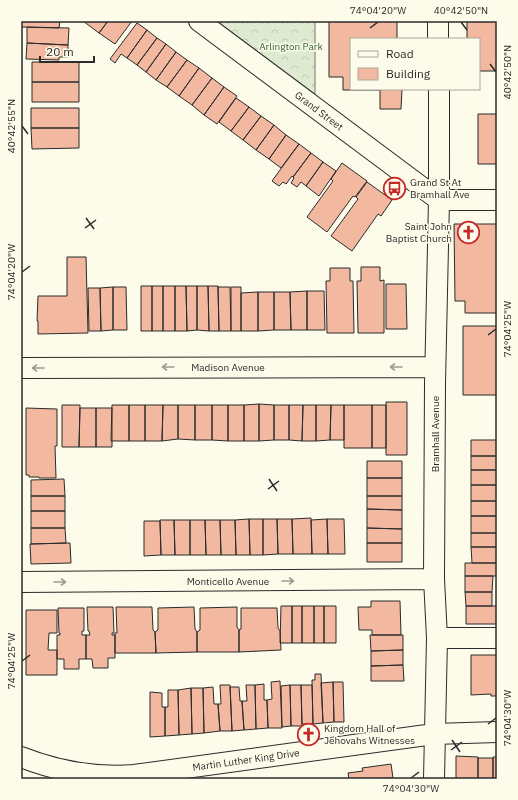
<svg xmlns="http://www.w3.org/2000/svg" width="518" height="800" viewBox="0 0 518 800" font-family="'IBM Plex Sans',sans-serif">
<defs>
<pattern id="forest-crowns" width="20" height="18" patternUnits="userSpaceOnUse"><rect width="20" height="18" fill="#deebd1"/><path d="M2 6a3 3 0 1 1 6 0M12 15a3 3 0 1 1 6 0" fill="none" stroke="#bfcab4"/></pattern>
</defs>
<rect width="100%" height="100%" fill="#fdfbea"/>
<path fill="url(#forest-crowns)" stroke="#74746e" d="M217 21H315V94Z"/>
<path fill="#f2b8a0" stroke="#2b2b2b" d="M21 21H60L59 28 21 27Z
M83 21H108L99 33Z
M108 21H132L115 44 99 33Z
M329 21H397V39H351V89H402L401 109H380V90H343V77H329Z
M467 21H497V70L495 71H479V39H467Z
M137 23 147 30 127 58 121 54 115 63 110 59Z
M27 27 69 28 68 45 27 43Z
M147 30 157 38 137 65 127 58Z
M157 38 166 44 146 72 137 65Z
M27 43 68 45V57H59V60L26 59Z
M166 44 176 52 156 80 146 72Z
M176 52 187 60 167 87 156 80Z
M187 60 199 68 179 96 167 87Z
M32 62H79V82H32Z
M199 68 212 78 192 105 179 96Z
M212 78 224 87 204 115 192 105Z
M32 82H79V102H32Z
M224 87 237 96 217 124 204 115Z
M236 98 249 107 231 131 219 122Z
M249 107 261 116 243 140 231 131Z
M31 108H79V128H31Z
M478 114H497V164H478Z
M261 116 274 125 256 150 243 140Z
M274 125 286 135 269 159 256 150Z
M31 128H79V148L32 149Z
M286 135 299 144 281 168 269 159Z
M299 144 311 153 293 177 292 176 286 184 283 182 279 186 272 181Z
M311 153 323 162 306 186 301 182 297 187 291 183 294 178 293 177Z
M323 162 336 171 319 196 306 186Z
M342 163 367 181 355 197 353 196 327 232 307 217 333 181 331 179Z
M367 182 392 200 381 216 378 214 352 251 331 236 358 199 356 197Z
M454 224H497V313H465V301H455Z
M67 257H86L88 333 38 334V321H37L38 296H67Z
M361 267H380V281L384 280V333H358L357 281H361Z
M330 268H350V281H353L354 333H327L326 281H330Z
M386 284H406L407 329H386Z
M141 286H152V331H141Z
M152 286H163V331H152Z
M163 286H175V331H163Z
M175 286H186L187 331H175Z
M186 286H197V330L187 331Z
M197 286H208L209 331 197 330Z
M208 286H218L219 331H209Z
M113 287V330L101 331 100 288Z
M113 287H126L127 330H113Z
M218 287H230L231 331H219Z
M231 287H241V331H231Z
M88 288H100L101 331H89Z
M307 291H324L325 330H307Z
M307 291V330H291L290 292Z
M258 292H274V330L258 331Z
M258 292V331H241V293Z
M274 292H290L291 330H274Z
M463 326H497V395H463Z
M386 402H407V455H386Z
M259 404 274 405V440L259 441Z
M259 404V441H244V405Z
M62 405H80L79 447H62Z
M112 405H129V441H111Z
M129 405H145V441H129Z
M145 405H163L162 441H145Z
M163 405H178V439L162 441Z
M178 405H195V440L178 439Z
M195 405H212V440H195Z
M212 405H228V441L212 440Z
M228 405H244V441H228Z
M274 405H289V440H274Z
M289 405H303L302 441 289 440Z
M303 405H316V441H302Z
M316 405H331L330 440 316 441Z
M331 405H344V440H330Z
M344 405H372V448H344Z
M372 405H386V448H372Z
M26 408 57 409V446H55L56 478H39V477H29V475H26Z
M80 408H96V447H79Z
M96 408H112V447H96Z
M471 440H497V456H471Z
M471 456H497V470H471Z
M367 461H402V478H367Z
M471 470H497V485H471Z
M367 478H402V496H367Z
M64 479 65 496H31V480Z
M471 485H497V501H471Z
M31 496H65V511H31Z
M367 496H402V510L367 509Z
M471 501H497V516H471Z
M367 509 402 510V529L367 528Z
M31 511H65V528H31Z
M471 516H497V533H471Z
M311 518 312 554H293L292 519Z
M249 519 250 555H236L235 520Z
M249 519H263V555H250Z
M263 519H277L278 554 263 555Z
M277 519H292L293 554H278Z
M327 519 328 554H312L311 520Z
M327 519H344L345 554H328Z
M160 520H174L175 555H161Z
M174 520H190V555H175Z
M190 520H205L206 555H190Z
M205 520H220L221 555H206Z
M220 520H235L236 555H221Z
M144 521H160L161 555 144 556Z
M31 528H65L66 543 31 544Z
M367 528 402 529V543H367Z
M471 533H497V547H471Z
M70 543 71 563 31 564 30 544Z
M367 543H402V562H367Z
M471 547H497V563H472Z
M465 563H497V576H465Z
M465 576H493L492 592H465Z
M465 592H492V606H466Z
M371 601H400L401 635H372V630H359L358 607H371Z
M281 606H292V643H280Z
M292 606H302V643H292Z
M302 606H314V643H302Z
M314 606H324V643H314Z
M324 606H336V643H324Z
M466 606H497V624H466Z
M87 607H113L114 633H112V635H115V658H108V668H93L92 659H86V635H90L89 631H88Z
M116 607H152L153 630 155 632 156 653H115V633H117Z
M194 607 195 629 197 632V652L156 653 155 632 158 630V608Z
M237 607V627L239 630V652H197V632L200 630V608Z
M58 608H84V631H82V635H86V659H79V669H64V659H57V635H60V633H59Z
M241 608H277L278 628 280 631 281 650 239 652V630L241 629Z
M26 610H57V633H49L48 650H57V675H26Z
M370 635H403V650L371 651Z
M403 650V665L371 666V651Z
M471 655H497V696H491V694L471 695Z
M403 665 404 681H371V666Z
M315 674H321L323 723 313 724 312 680H315Z
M280 681 282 728H268L267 700 272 699 271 682Z
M333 682 334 722 323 723 321 683Z
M333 682H343L344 722H334Z
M264 684V700H267L268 728 256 729 255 685Z
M220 685H230L232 731H220L218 704H221Z
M246 685H255L256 729 244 730 242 701H247Z
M290 685H301L302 726H291Z
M290 685 291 726 282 727 281 686Z
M301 685H312L313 724H302Z
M213 687 214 704H218L220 731 204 733 203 688Z
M230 687H239L240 701H242L244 730 232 731Z
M191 688 192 734 179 735 178 690Z
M191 688H203L204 733 192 734Z
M168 690H178L179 735 165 736V707H168Z
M150 692 162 693V707H165V736L150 737Z
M456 756 478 757V779H456Z
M493 757H497V779H493Z
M478 758H493V779H478Z
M391 764 393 778 349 779 348 773 363 771 362 768Z"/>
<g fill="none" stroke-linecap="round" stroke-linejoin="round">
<defs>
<path id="minor" d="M199 21 439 200H497
M438 21V39
M21 368 435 367
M21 582 434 579
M437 638H497
M21 757C59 772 94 778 134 775L434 734 497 732
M434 779 437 638 434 579 435 384 439 200V89"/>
</defs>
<use href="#minor" stroke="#2b2b2b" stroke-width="22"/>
<use href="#minor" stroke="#fdfbea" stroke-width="20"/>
</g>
<defs><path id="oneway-shaft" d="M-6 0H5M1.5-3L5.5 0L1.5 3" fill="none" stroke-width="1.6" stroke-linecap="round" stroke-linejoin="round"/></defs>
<g stroke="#9e9d94">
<use href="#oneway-shaft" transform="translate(168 367) rotate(180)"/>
<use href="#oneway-shaft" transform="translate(396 367) rotate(180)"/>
<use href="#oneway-shaft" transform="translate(38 368) rotate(180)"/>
<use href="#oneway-shaft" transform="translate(288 581)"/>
<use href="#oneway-shaft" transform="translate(60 582)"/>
</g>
<path fill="none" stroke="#2b2b2b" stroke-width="1.5" d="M461 22 467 30M370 28 378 22M490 64 496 72M22 126 28 134M86 218 94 229M85 228 96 220M22 272 30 266M488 335 496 329M269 479 277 491M268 489 279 481M22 661 30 655M488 724 496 718M452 740 460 752M451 750 462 742M411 778 419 772"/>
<defs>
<symbol id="bus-ring" viewBox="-11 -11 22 22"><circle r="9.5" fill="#fdfbea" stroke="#c62828" stroke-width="1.5"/><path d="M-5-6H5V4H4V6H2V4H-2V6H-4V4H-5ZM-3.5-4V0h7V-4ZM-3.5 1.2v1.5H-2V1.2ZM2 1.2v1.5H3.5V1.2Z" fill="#c62828"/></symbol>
<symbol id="church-ring" viewBox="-11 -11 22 22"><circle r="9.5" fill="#fdfbea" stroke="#c62828" stroke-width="1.5"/><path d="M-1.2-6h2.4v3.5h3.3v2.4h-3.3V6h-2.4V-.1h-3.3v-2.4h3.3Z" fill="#c62828"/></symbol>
</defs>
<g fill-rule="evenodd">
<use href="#bus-ring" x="382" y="176" width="25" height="25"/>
<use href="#church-ring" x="456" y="220" width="25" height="25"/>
<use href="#church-ring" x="296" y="722" width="25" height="25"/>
</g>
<g text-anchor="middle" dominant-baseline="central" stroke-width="3" stroke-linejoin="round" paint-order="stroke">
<g font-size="10" fill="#34623c" stroke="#fdfbea">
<text x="291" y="46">Arlington Park</text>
</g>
<g font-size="10" fill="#2b2b2b" stroke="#fdfbea">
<text transform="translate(319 111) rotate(37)">Grand Street</text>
<text x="228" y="367">Madison Avenue</text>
<text transform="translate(435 434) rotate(-90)">Bramhall Avenue</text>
<text x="228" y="581">Monticello Avenue</text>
<text transform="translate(246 760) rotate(-8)">Martin Luther King Drive</text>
</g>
<g font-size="10" fill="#2b2b2b" stroke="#fdfbea" text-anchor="start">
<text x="410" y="182">Grand St At<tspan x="410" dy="12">Bramhall Ave</tspan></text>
<text x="452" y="226" text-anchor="end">Saint John<tspan x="452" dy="12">Baptist Church</tspan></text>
<text x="324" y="728">Kingdom Hall of<tspan x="324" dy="12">Jehovahs Witnesses</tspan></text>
</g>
</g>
<rect width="518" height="800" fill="none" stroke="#fdfbea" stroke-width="44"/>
<rect x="350" y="38" width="130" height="52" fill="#fdfbea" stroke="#a9a89e"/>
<rect x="358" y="51" width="20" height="6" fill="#fdfbea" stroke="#a9a89e"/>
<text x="386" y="58" font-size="12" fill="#2b2b2b">Road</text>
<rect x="358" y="68" width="20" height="12" fill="#f2b8a0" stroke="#a9a89e"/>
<text x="386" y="78" font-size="12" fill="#2b2b2b">Building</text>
<path d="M40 56v6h54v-6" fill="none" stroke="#2b2b2b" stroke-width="2"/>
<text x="46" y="56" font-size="12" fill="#2b2b2b" stroke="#fdfbea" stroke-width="3" paint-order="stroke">20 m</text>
<rect x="22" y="22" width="474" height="756" fill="none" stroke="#2b2b2b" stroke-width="1.5"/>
<g font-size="10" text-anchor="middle" fill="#2b2b2b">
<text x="378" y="14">74°04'20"W</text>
<text x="461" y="14">40°42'50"N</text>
<text transform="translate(507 72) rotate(-90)" y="4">40°42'50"N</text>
<text transform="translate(11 126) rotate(-90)" y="4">40°42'55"N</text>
<text transform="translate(11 272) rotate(-90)" y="4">74°04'20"W</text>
<text transform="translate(507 329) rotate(-90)" y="4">74°04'25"W</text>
<text transform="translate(11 661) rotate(-90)" y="4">74°04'25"W</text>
<text transform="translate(507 718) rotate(-90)" y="4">74°04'30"W</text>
<text x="411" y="792">74°04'30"W</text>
</g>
</svg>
